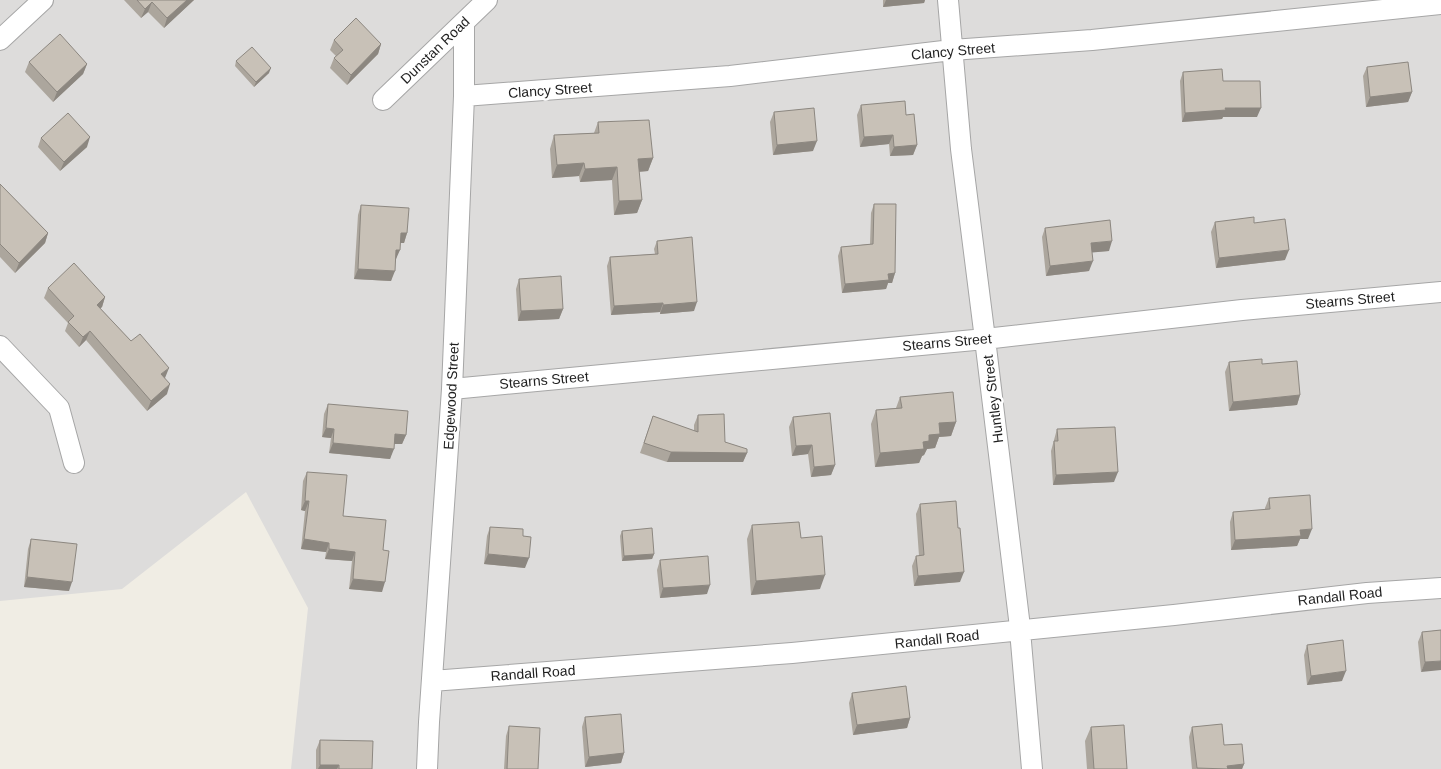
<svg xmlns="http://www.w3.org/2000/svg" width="1441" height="769" viewBox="0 0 1441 769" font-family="Helvetica,sans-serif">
<rect width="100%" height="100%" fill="#f0ede4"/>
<path fill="#dddcdb" d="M0 0H1441V769H291L308 608 246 492 122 589 0 601Z"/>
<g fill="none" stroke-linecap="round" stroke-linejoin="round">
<defs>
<path id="street" d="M948 0 961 149 985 339 1019 619 1032 769
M0 40 43 0
M464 96 730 76 952 50 1092 40 1441 4
M383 100 487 0
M0 346 59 408 74 463
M452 389 985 339 1242 310 1441 292
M432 681 792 653 1174 615 1367 593 1441 588
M427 769 429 722 452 389 464 96V22"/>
</defs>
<use href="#street" stroke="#a6a6a6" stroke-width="22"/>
<use href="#street" stroke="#fff" stroke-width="20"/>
</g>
<path fill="#aca69d" d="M124 0H194L164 28 148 12 141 18Z
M883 0H925L924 3 883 7Z
M334 40 381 44 378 54 347 85 330 68 334 58 336 56 330 50Z
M236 61 269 73 254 87 235 66Z
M29 62 87 64 83 74 53 102 25 72Z
M1367 67 1412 92 1408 102 1366 107 1363 76Z
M1183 72 1223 81 1257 117H1223L1222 119 1182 122 1180 81Z
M861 105 906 115 917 145 913 155 890 156 889 144 860 147 857 115Z
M774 112 813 151 773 155 770 122Z
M598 122 653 158 648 171 639 172 642 200 637 213 614 215 612 180 580 182 579 176 552 178 550 149 554 135 594 133Z
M41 138 87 147 60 171 38 147Z
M0 184 48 233 45 243 15 273 0 257Z
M874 204 895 273 892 283H888L886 289 842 293 838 256 841 247 870 244 871 213Z
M361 205 407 233 404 243H400L396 259 391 281 354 279 358 215Z
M1215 222 1254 223 1285 260 1216 268 1211 232Z
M1045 228 1109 251 1092 252 1089 271 1046 276 1042 237Z
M657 241 694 311 660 314V312L611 315 607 266 610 257 655 254 654 249Z
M519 279 563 309 559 319 518 321 516 289Z
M48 288 105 297 102 307 100 308 165 378 167 394 147 411 86 340 79 347 65 331 68 323 44 298Z
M1229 362 1262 364 1300 395 1297 405 1229 411 1225 372Z
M900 397 956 422 951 436 939 437 935 448 927 449 924 455 922 456 919 463 875 467 871 424 876 410 896 408Z
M328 404 406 435 402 444H394L390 459 329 453 331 438 322 437 324 414Z
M698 415 725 442 747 453 743 462H667L640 453 653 416 694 431V425Z
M793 417 835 465 831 475 811 477 808 454 792 456 789 427Z
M1057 429 1114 482 1053 485 1051 451Z
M307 472 343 516 383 550 382 592 349 589 352 561 325 559 326 552 301 549 305 511 301 510 303 481Z
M1269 498 1308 539H1300L1297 546 1231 550 1230 522 1233 512 1265 510V508Z
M920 504 960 582 914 586 912 566 916 556H919L916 514Z
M752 525 801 538 820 589 751 595 747 539Z
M490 527 523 536 525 568 484 564 487 536Z
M622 531 654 554 652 559 622 561 620 536Z
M31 539 69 591 24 587 28 549Z
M660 560 707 594 660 598 657 570Z
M1441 630 1421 672 1418 642 1422 632Z
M1307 645 1342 681 1307 685 1304 655Z
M852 693 910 718 907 728 853 735 849 703Z
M585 717 624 753 621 763 585 767 582 727Z
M509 726 538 769H504L506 736Z
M1091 727 1127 769H1087L1085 741Z
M1192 727 1224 745 1244 764 1242 769H1192L1189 737Z
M320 740 372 769H316V750Z"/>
<path fill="#8c8780" d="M187 0H194L164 28 167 18Z
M886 0H925L924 3 883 7Z
M152 2 148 12 141 18 145 9Z
M381 44 378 54 347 85 351 75Z
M87 64 83 74 53 102 57 92Z
M271 68 269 73 254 87 256 82Z
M1412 92 1408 102 1366 107 1370 97Z
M1225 108H1261L1257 117H1223L1222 119 1182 122 1185 113Z
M893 135 889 144 860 147 864 137Z
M90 137 87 147 60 171 64 162Z
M817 141 813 151 773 155 777 145Z
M917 145 913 155 890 156 894 147Z
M653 158 648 171 634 172 638 159Z
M584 163 579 176 552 178 557 165Z
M617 167 612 180 580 182 585 169Z
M642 200 637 213 614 215 619 201Z
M48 233 45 243 15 273 19 263Z
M401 233H407L404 243H397Z
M1112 241 1109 251 1087 253 1091 243Z
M396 250H400L396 259 393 260Z
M1289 250 1285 260 1216 268 1219 258Z
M1093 261 1089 271 1046 276 1050 266Z
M358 269 395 271 391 281 354 279Z
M895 273 892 283H888L886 289 842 293 845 284 888 274Z
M105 297 102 307 93 315 97 305Z
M697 302 694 311 660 314 663 305Z
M663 303 660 312 611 315 614 306Z
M563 309 559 319 518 321 521 311Z
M90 331 86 340 79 347 83 337Z
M169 368 165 378 158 384 161 374Z
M170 384 167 394 147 411 151 401Z
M1300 395 1297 405 1229 411 1233 402Z
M956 422 951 436 939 437 935 448 927 449 924 455 922 456 919 463 875 467 880 453 923 442 939 423Z
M326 428 334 429 331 438 322 437Z
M395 434 406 435 402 444H392Z
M333 443 394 449 390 459 329 453Z
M812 445 808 454 792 456 796 446Z
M671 452 747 453 743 462H667Z
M835 465 831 475 811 477 814 467Z
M1118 472 1114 482 1053 485 1056 475Z
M305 501H309L305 511 301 510Z
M1312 529 1308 539H1300L1297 546 1231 550 1235 540 1300 530Z
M304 539 329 543 326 552 301 549Z
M329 549 355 552 352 561 325 559Z
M488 554 529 558 525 568 484 564Z
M654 554 652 559 622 561 624 556Z
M964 572 960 582 914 586 918 576Z
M825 575 820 589 751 595 756 581Z
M27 577 72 582 69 591 24 587Z
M353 579 385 582 382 592 349 589Z
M710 585 707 594 660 598 663 588Z
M1441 661V670L1421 672 1425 662Z
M1346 671 1342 681 1307 685 1311 676Z
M910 718 907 728 853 735 857 725Z
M624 753 621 763 585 767 589 757Z
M1244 764 1242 769H1226L1227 766Z
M320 765H339L337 769H318Z"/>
<path fill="#c8c1b7" stroke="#8c8780" d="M137 0H187L167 18 152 2 145 9Z
M356 18 381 44 351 75 334 58 343 50 334 40Z
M60 34 87 64 57 92 29 62Z
M252 47 271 68 256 82 236 61Z
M1408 62 1412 92 1370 97 1367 67Z
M1222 69 1223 81H1260L1261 108H1225L1226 110 1185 113 1183 72Z
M905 101 906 115 914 114 917 145 894 147 893 135 864 137 861 105Z
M814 108 817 141 777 145 774 112Z
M68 113 90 137 64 162 41 138Z
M649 120 653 158 638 159 642 200 619 201 617 167 585 169 584 163 557 165 554 135 599 133 598 122Z
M0 184 48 233 19 263 0 244Z
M874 204H896L895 273 888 274 889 280 845 284 841 247 873 244Z
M361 205 409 208 407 233H401L400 250H396L395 271 358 269Z
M1254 217V223L1285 219 1289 250 1219 258 1215 222Z
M1110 220 1112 241 1091 243 1093 261 1050 266 1045 228Z
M692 237 697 302 663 305V303L614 306 610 257 658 254 657 241Z
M74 263 105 297 97 305 131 341 140 334 169 368 161 374 170 384 151 401 90 331 83 337 68 322 74 316 48 288Z
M561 276 563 309 521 311 519 279Z
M1262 359V364L1297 361 1300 395 1233 402 1229 362Z
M953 392 956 422 939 423 940 434 929 435V441L923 442 924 449 880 453 876 410 902 408 900 397Z
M328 404 408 411 406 435 395 434 394 449 333 443 334 429 326 428Z
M830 413 835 465 814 467 812 445 796 446 793 417Z
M724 414 725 442 747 449V453L671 452 644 443 653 416 698 432V415Z
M1115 427 1118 472 1056 475 1054 441H1058L1057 429Z
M307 472 347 475 343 516 386 520 383 550 389 551 385 582 353 579 355 552 329 549V543L304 539 309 501H305Z
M1310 495 1312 529 1300 530 1301 536 1235 540 1233 512 1270 509 1269 498Z
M956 501 958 528H960L964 572 918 576 916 556 924 555 920 504Z
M799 522 801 538 822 536 825 575 756 581 752 525Z
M490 527 523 529V536L531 537 529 558 488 554Z
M652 528 654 554 624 556 622 531Z
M31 539 77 544 72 582 27 577Z
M708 556 710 585 663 588 660 560Z
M1441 630V661L1425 662 1422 632Z
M1343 640 1346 671 1311 676 1307 645Z
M906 686 910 718 857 725 852 693Z
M621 714 624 753 589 757 585 717Z
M1222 724 1224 745 1242 744 1244 764 1227 766 1228 769 1197 768 1192 727Z
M1124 725 1127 769H1094L1091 727Z
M509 726 540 728 538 769H507Z
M320 740 373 741 372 769H339V765H320Z"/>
<g text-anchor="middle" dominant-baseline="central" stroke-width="5" stroke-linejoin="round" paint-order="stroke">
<g font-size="14" fill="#1f1f1f" stroke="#fff">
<text transform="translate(435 50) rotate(-44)">Dunstan Road</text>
<text transform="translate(953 51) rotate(-5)">Clancy Street</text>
<text transform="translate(550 90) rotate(-4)">Clancy Street</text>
<text transform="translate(1350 300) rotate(-5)">Stearns Street</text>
<text transform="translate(947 342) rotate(-5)">Stearns Street</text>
<text transform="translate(544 380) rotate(-5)">Stearns Street</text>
<text transform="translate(451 396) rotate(-87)">Edgewood Street</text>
<text transform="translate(993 399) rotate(-97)">Huntley Street</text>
<text transform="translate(1340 596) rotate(-6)">Randall Road</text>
<text transform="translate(937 639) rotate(-6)">Randall Road</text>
<text transform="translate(533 673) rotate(-4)">Randall Road</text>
</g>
</g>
</svg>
